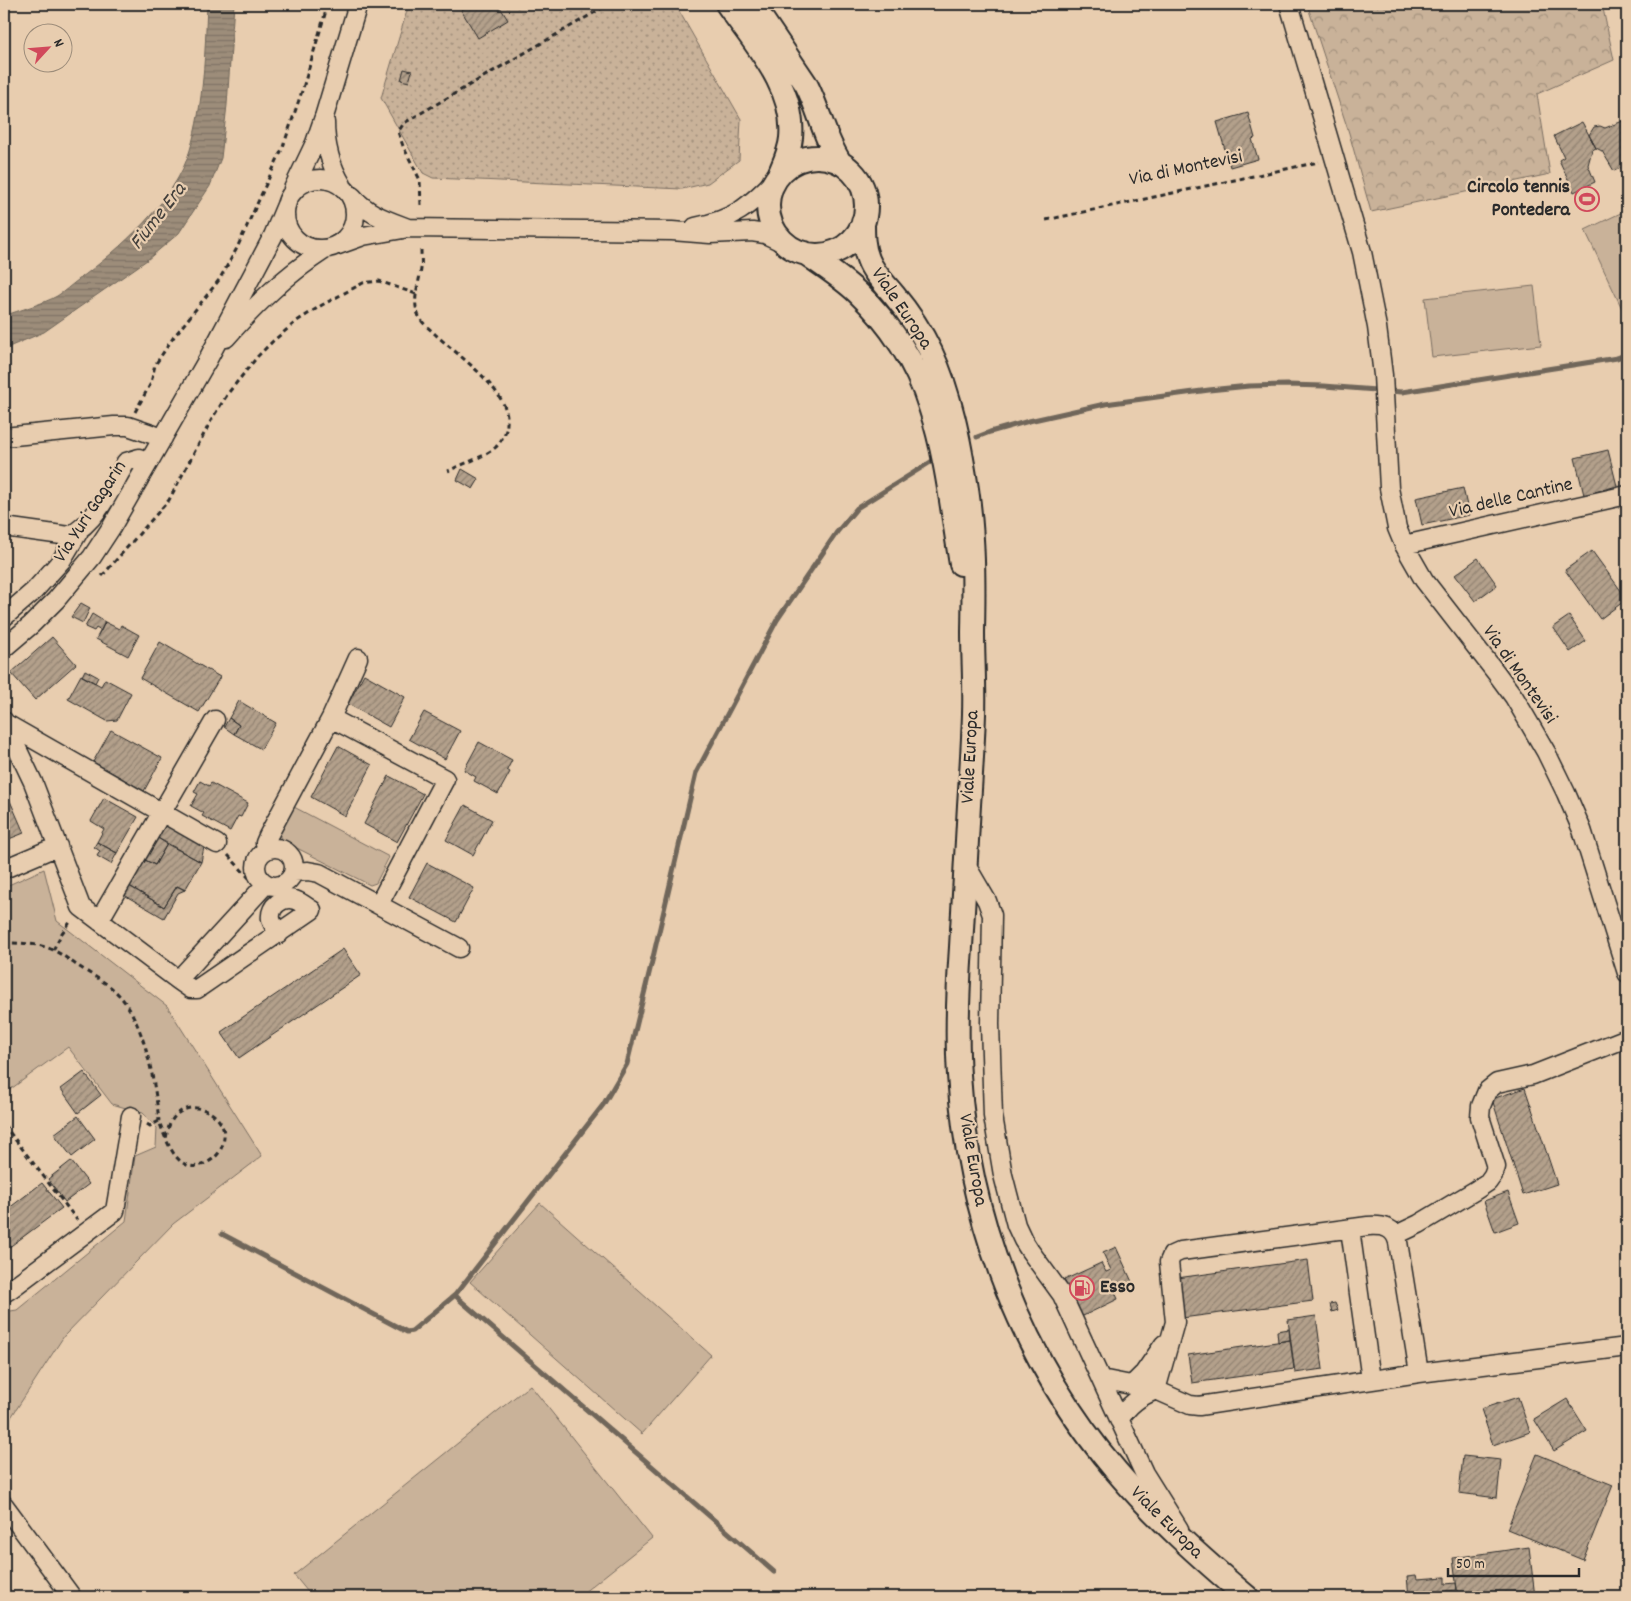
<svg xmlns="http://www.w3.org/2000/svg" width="1631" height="1601" viewBox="0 0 1631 1601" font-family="Dekko,sans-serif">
<defs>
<pattern id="forest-crowns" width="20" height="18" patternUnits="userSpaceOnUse" patternTransform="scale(1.25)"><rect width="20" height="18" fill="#c9b299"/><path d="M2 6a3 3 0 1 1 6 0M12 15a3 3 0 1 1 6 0" fill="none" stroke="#a3917d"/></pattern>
<pattern id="garden-dots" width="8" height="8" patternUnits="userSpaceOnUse" patternTransform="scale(1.25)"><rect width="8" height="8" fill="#c9b299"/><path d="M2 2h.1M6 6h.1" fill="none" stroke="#a3917d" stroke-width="1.8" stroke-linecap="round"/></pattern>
<pattern id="water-rules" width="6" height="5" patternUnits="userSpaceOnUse" patternTransform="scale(1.25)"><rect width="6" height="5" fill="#9d8d7a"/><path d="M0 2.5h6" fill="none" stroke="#807364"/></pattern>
<pattern id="building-hatch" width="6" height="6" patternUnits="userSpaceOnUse" patternTransform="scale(1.25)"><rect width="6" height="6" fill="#b3a08b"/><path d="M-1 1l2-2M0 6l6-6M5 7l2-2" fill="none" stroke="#928372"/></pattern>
</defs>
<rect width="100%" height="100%" fill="#e8cdaf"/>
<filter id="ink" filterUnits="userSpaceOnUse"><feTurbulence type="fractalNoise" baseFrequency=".02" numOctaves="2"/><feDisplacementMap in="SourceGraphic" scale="10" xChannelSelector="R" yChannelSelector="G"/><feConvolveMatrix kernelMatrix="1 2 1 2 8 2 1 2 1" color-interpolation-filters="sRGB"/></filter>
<g filter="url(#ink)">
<path fill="#c9b299" stroke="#7a6e62" d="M1627 210V316L1626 317 1585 230Z
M1534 286 1541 345 1432 357 1425 298Z
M294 807 389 857 376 883 370 885 281 840 279 833Z
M44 869 57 921 167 1006 262 1156 173 1224 64 1336 8 1422 4 1416V1312L17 1310 126 1221 135 1156 156 1147 157 1128 143 1113 112 1104 68 1047 4 1094V887Z
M540 1203 711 1355 642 1434 470 1282Z
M530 1385 652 1538 578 1597H312L294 1575Z"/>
<path fill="url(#forest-crowns)" stroke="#7a6e62" d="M1307 4H1602L1614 60 1537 94 1550 174 1371 212 1349 133Z"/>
<path fill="url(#garden-dots)" stroke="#7a6e62" d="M409 4H675L741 119 739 160 708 183 682 189 433 178 423 173 381 98Z"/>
<path fill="url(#water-rules)" stroke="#6f665a" d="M207 4H234L227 105 221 158 210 186 179 233 147 260 44 332 4 349V316C19 310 43 304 57 296 64 292 71 285 78 280 119 250 176 200 190 150 204 103 205 53 207 4Z"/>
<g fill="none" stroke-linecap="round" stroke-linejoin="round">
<path stroke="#6f665a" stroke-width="5" d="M977 437 990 432 1029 421 1105 404 1209 390 1249 386 1287 385 1324 386 1402 392 1617 358 1627 354
M222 1234 407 1332 412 1331 455 1295
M774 1572 460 1300 455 1295 603 1105 627 1064 654 953 696 773 777 620 837 532 857 508 937 458"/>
</g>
<path fill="url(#building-hatch)" stroke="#2b2b2b" d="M471 4H498L508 20 478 38 461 10Z
M404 69 412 71 409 82 401 80Z
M1248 113 1255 138 1252 139 1258 159 1230 167 1217 122Z
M1627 119V130L1623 121Z
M1623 121 1627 130V165L1614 171 1602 151 1596 148 1589 135 1594 127 1600 126 1605 128Z
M1582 122 1596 148 1592 150 1588 165 1595 182 1574 192 1559 160 1564 157 1554 136Z
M1608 450 1617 486 1584 495 1575 458Z
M462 469 479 479 473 489 457 480Z
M1463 488 1469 515 1422 525 1416 498Z
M1627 504V527L1622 505Z
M1592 551 1627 599 1600 619 1565 570Z
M1478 558 1497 585 1475 601 1455 575Z
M81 603 90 608 83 623 71 617Z
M92 614 105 622 101 631 96 628 94 631 85 627Z
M1569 616 1586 641 1570 652 1553 627Z
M105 622 119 629 121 625 139 635 128 656 96 639Z
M52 637 76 664 35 700 11 673Z
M160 642 220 677 199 712 140 678Z
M85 670 98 677 95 683 82 676Z
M364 674 405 697 389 727 348 704Z
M81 675 101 686 105 679 131 693 117 720 107 721 68 699Z
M239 701 276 723 261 749 234 734 239 725 229 718Z
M424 712 460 731 445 759 409 739Z
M229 718 239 725 234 734 224 727Z
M111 730 162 758 144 791 93 762Z
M479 742 512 760 507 770 510 772 498 794 474 781 476 777 464 770Z
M338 746 372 765 345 816 311 797Z
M389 776 423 794 397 842 364 824Z
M200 781 209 786 211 783 248 803 241 817 238 816 230 831 202 816 204 813 191 806 198 794 194 792Z
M4 787 24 833 4 841Z
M104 798 138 817 117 853 97 842 104 829 91 821Z
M465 805 492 820 473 855 446 840Z
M162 823 204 847 201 862 156 837Z
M156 837 167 844 155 865 143 859Z
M97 842 117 853 111 864 97 856 100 851 94 847Z
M167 844 201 862 185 890 177 886 164 907 128 885 143 859 155 865Z
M427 863 474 888 456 922 409 897Z
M124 883 164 907 177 886 185 890 178 893 164 918 119 892Z
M343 949 361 975 239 1058 221 1032Z
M84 1072 101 1095 78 1113 61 1089Z
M1525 1088 1557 1184 1523 1195 1492 1099Z
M78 1116 95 1139 72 1157 54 1134Z
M71 1161 89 1184 65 1202 48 1179Z
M42 1183 62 1208 4 1251V1212Z
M1508 1192 1519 1223 1495 1232 1484 1201Z
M1116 1247 1133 1284 1120 1290 1117 1283 1112 1285 1118 1299 1081 1317 1064 1280 1101 1263 1106 1272 1111 1270 1103 1253Z
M1308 1260 1313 1301 1182 1318 1177 1278Z
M1335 1303 1338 1310 1332 1312 1330 1304Z
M1316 1316 1323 1369 1295 1373 1288 1320Z
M1289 1329 1290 1340 1278 1342 1277 1331Z
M1290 1340 1294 1369 1192 1383 1188 1355Z
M1518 1397 1530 1432 1493 1445 1481 1409Z
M1567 1399 1587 1431 1554 1451 1534 1419Z
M1537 1454 1613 1485 1583 1560 1507 1529Z
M1463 1456 1501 1460 1497 1498 1459 1493Z
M1529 1547 1535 1597H1458L1453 1558Z
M1416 1575 1417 1579 1445 1577V1584L1456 1583 1457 1590 1446 1591 1447 1597H1409L1407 1576Z"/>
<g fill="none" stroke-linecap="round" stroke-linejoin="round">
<defs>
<path id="minor" d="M1289 4 1362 252 1377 327 1383 375 1389 488 1397 528 1404 545 1424 580 1497 674 1514 697 1546 752 1566 793 1582 830 1627 973
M325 122C325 146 330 165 342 185
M285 214a35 35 0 1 1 70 0a35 35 0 1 1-70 0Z
M293 189 315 143 324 117 358 4
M352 196C367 214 387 220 408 228
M695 227C735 219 748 207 776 179
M338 245 363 236 409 228 672 231 710 234 752 232 765 234 786 244
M226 338C258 302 286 275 326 249
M4 437 114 426H128L163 438
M4 527 69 536C96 523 112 487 126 462L139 458 148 462
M1404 545 1627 495
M4 617 34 591 61 561 79 531
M4 648 31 625 56 600 92 557 111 528 208 359 273 236 286 205
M331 718 358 658
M4 721 33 782 81 907 178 980 266 884
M5 723 217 844
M256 867a19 19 0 1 1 38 0a19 19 0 1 1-38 0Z
M267 849 265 843 268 836 331 718 445 779 379 904
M966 865 987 901 992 915 990 1024 993 1116 1003 1175 1016 1225 1023 1240 1030 1251 1062 1295 1144 1473 1179 1529
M4 869 58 846
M294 872 308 871 319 873 459 948
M99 921 215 720
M178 980 191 989H197L312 910C307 907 301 902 295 900 283 896 269 906 271 919 272 924 276 929 279 934
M1350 1229 1371 1380
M1396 1235 1419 1224 1476 1190 1488 1182 1493 1175 1496 1167 1480 1117 1481 1106 1487 1091 1497 1083 1533 1075 1627 1038
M4 1293 12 1288 115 1211 131 1116
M1101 1379 1156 1390 1190 1405 1199 1406 1419 1373 1627 1347
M1132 1385 1144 1373 1164 1344
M1119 1420C1129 1404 1139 1397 1156 1390L1175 1322 1169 1262 1172 1255 1181 1251 1368 1226C1383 1225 1394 1227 1398 1242L1419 1373
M4 1505 72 1597"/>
<path id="major" d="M727 4C753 42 796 88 791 138 790 151 784 163 779 175
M752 4 806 84C819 109 824 138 840 162
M768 206a49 49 0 1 1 98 0a49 49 0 1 1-98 0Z
M863 222C863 235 863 247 868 259 873 273 885 284 894 295 909 313 921 331 931 352 951 394 960 444 967 489 974 538 974 583 973 632 973 659 975 687 974 714 973 744 971 775 969 805 966 852 964 900 961 947 958 990 956 1032 959 1075 968 1220 1022 1361 1117 1472 1156 1518 1201 1558 1247 1597
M805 253C822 265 841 277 857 292 890 323 917 364 930 407 947 458 952 512 961 564"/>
</defs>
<use href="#minor" stroke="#2b2b2b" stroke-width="21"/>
<use href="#major" stroke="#2b2b2b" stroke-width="26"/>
<path stroke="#2b2b2b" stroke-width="3" stroke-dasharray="5 4" stroke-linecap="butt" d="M421 205 420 180 403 146 398 132 404 123 609 4
M1046 220 1319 162
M421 250C421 256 422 263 421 269 419 284 412 300 418 314 421 323 429 328 435 334 457 355 511 391 507 423 507 432 502 440 496 447 485 457 462 464 448 471
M135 412 151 383 155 365 173 338 219 280 236 250 283 147 303 88 328 4
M102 576 169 500 213 417 229 392 258 356 273 341 297 321 322 305 363 283 379 281 416 294
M228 855 249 878
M4 943C19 943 38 943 53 950 62 954 70 961 78 966 93 976 107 982 119 995 145 1023 155 1083 159 1121
M53 950 62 933 71 921
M147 1124 150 1126 159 1121C166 1140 178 1178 206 1163 215 1159 221 1152 223 1143 233 1109 171 1086 166 1140
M4 1125 77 1220"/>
<use href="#minor" stroke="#e8cdaf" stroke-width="18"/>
<use href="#major" stroke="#e8cdaf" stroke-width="22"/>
</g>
</g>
<defs>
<symbol id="stadium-ring" viewBox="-11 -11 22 22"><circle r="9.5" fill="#e8cdaf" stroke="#d1495b" stroke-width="1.5"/><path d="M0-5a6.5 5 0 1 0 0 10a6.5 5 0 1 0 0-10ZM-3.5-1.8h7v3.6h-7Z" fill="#d1495b"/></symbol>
<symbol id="fuel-ring" viewBox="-11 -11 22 22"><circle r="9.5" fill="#e8cdaf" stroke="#d1495b" stroke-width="1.5"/><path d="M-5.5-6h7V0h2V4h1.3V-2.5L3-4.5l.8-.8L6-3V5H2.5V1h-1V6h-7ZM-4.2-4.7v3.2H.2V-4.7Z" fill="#d1495b"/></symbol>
</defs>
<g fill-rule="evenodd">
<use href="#stadium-ring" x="1573" y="185" width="28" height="28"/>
<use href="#fuel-ring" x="1068" y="1274" width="28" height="28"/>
</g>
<g text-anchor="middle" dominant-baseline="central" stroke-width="4.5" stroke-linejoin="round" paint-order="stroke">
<g font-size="20" fill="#2b2b2b" stroke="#e8cdaf">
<text transform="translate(1186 169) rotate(-12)">Via di Montevisi</text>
<text transform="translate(901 309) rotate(56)">Viale Europa</text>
<text transform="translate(1511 499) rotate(-13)">Via delle Cantine</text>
<text transform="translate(91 512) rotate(-57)">Via Yuri Gagarin</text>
<text transform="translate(1519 675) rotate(55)">Via di Montevisi</text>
<text transform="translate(971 757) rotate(-87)">Viale Europa</text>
<text transform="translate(972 1160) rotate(80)">Viale Europa</text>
<text transform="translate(1166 1523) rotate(45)">Viale Europa</text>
</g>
<g font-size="20" font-weight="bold" fill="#2b2b2b" stroke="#e8cdaf" text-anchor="end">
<text x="1570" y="188">Circolo tennis<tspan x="1570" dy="23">Pontedera</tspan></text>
<text x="1100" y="1288" text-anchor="start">Esso</text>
</g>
<g font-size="21" font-style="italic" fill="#423f3b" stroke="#e8cdaf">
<text transform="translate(159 217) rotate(-52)">Fiume Era</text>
</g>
</g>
<rect width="1631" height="1601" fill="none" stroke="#e8cdaf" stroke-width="20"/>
<rect x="10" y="10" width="1611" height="1581" fill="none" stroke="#2b2b2b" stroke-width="2" filter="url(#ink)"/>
<g transform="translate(48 48) rotate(64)"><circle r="24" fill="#e8cdaf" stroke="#9c8c7a"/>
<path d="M0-4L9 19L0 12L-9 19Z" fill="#d1495b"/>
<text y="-8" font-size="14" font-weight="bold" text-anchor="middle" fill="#2b2b2b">N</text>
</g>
<path d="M1448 1568v8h131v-8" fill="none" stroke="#2b2b2b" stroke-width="2.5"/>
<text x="1456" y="1568" font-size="15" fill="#2b2b2b" stroke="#e8cdaf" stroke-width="4" paint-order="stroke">50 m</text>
</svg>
